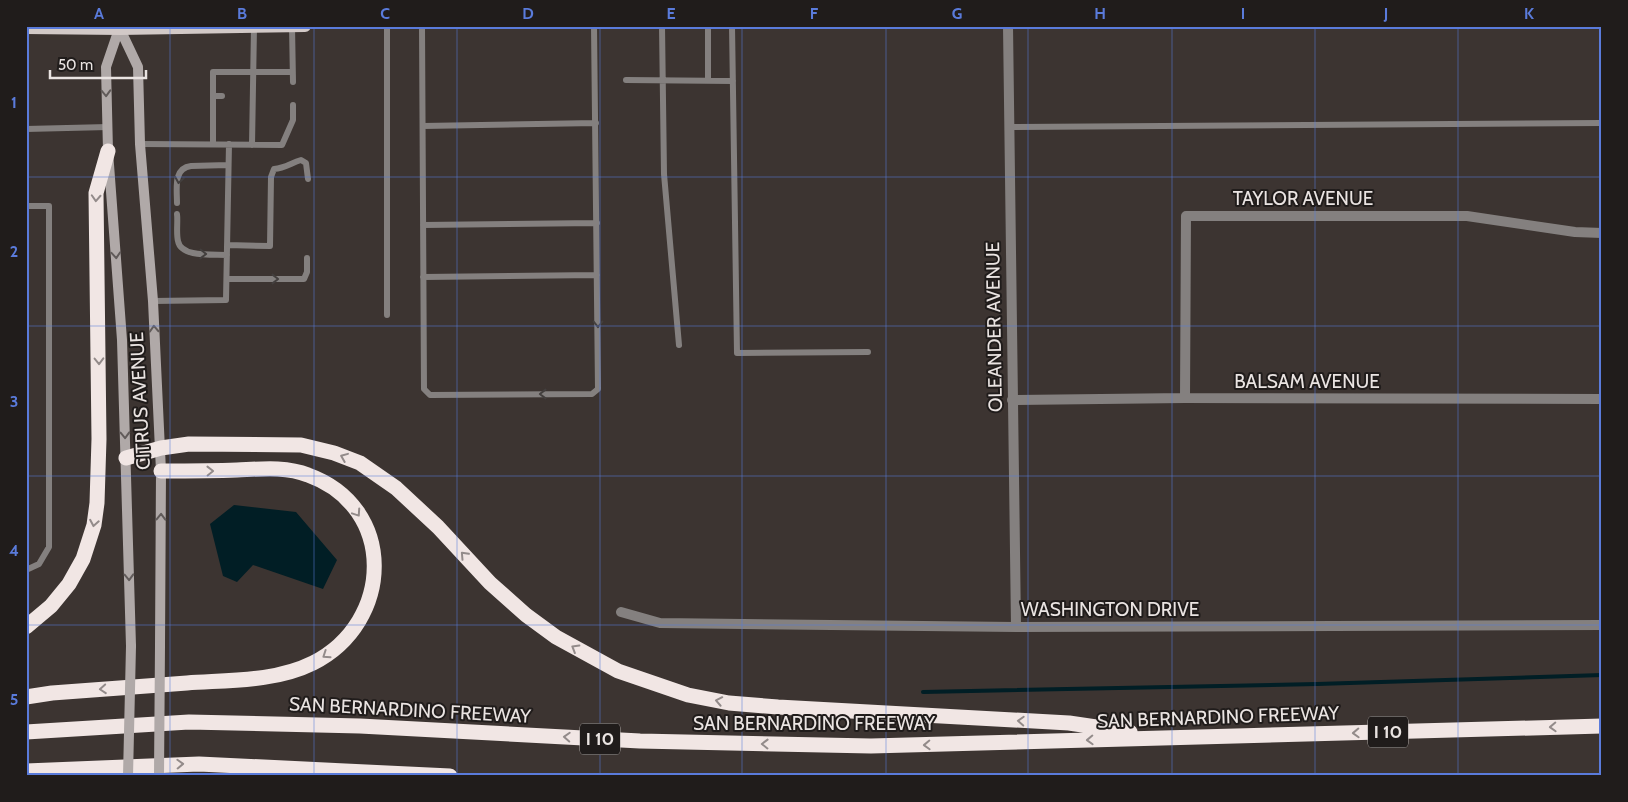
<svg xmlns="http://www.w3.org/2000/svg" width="1628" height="802" viewBox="0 0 1628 802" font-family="Cabin,sans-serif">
<rect width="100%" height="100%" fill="#3c3431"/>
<path fill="#011e25" d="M234 505 296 512 337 560 323 589 253 565 237 582 223 576 210 524Z"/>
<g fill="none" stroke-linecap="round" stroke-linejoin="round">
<path stroke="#011e25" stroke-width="4" d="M923 692 1317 684 1602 675"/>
<path stroke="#84807f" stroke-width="6" d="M292 26 293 82
M422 26 424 389 430 395 592 394 598 389 594 26
M662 26 664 174 679 345
M708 26V81
M732 26 737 353 868 352
M626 80 733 81
M213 96H222
M423 126 596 123
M1009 127 1602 123
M26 129 108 127
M140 144 282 145 293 120V105
M213 144V72H292
M252 145 254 27
M177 203C177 189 173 168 191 166L228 165
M26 206H49V547L39 564 26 570
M177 214C178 222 176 233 178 241 181 258 214 254 227 255
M423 225 597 223
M227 245 270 246 271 177 274 169C285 168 291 163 301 160L306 163 308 179
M423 277 597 275
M227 279H304L307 272V258
M153 301 226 300 229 144
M387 315V26"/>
<path stroke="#84807f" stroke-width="10" d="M1185 398 1186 216H1467L1575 232 1602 233
M1012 400 1185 398 1602 399
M621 612 660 623 1016 627 1602 625"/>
<path stroke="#84807f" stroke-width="10" d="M1008 26 1016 627"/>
<path stroke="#b0a9a8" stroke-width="10" d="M120 26 106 67 108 151 122 340 131 646
M120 29 138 67 140 144 153 301 161 471 160 646"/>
<path stroke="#d2c9c7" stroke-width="12" d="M26 28 120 29 305 26"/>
<path stroke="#f1e6e4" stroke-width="15" d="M126 458 161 448 189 444 301 445 334 453 360 463 396 488 438 527 490 583 526 615 556 637 618 671 688 695 729 703 778 707 1069 723 1130 732
M26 627 51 606 69 584 83 559 94 525 97 503 99 439 96 193 108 151
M26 697 52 693C97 690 142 686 187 683 228 680 275 682 313 663 394 622 397 507 308 475 286 466 260 469 237 470 212 471 187 471 161 471
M26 732 189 722 360 726 640 741 871 746 1602 726
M26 771 199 764 450 776"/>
<path stroke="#b0a9a8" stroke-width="10" d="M128 776 131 646
M159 776 160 646"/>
</g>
<defs><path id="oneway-chevron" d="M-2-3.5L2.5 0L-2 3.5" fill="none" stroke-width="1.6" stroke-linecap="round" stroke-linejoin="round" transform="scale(1.25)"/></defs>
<g stroke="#615b5a">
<use href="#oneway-chevron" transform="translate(106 93) rotate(88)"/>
<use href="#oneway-chevron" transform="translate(116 255) rotate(86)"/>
<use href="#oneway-chevron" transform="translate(154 329) rotate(-93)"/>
<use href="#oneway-chevron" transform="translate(125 435) rotate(88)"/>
<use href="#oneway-chevron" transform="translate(161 517) rotate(-89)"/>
<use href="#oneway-chevron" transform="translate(129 577) rotate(88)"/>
</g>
<g stroke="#433f3e">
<use href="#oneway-chevron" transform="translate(179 180) rotate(99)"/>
<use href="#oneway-chevron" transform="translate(203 254) rotate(1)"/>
<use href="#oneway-chevron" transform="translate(275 279)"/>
<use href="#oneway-chevron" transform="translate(598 324) rotate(90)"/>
<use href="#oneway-chevron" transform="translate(543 394) rotate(180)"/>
</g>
<g stroke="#938b8a">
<use href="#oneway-chevron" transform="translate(96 198) rotate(93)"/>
<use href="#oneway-chevron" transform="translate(99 361) rotate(89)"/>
<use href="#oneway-chevron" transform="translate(344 457) rotate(-158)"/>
<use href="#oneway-chevron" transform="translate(210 471) rotate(-1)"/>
<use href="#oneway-chevron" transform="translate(357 513) rotate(56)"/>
<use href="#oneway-chevron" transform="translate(94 523) rotate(100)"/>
<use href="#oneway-chevron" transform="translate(464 555) rotate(-133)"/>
<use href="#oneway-chevron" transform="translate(575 648) rotate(-149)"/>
<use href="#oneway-chevron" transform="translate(326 655) rotate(146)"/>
<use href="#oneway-chevron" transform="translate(103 689) rotate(176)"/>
<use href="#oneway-chevron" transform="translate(719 701) rotate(-169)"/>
<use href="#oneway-chevron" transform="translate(1021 721) rotate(-177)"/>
<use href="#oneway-chevron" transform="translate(1553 727) rotate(178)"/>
<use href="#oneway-chevron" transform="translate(1356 733) rotate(178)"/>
<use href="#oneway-chevron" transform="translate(567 737) rotate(-177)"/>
<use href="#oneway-chevron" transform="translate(1090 740) rotate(178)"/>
<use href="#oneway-chevron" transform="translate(765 744) rotate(-179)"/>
<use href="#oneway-chevron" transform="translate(927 745) rotate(178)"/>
<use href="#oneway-chevron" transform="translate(180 764) rotate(-2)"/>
</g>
<path fill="none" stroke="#5a7bdb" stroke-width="1" stroke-opacity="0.55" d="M170 26V776M314 26V776M457 26V776M600 26V776M742 26V776M886 26V776M1028 26V776M1172 26V776M1315 26V776M1458 26V776M26 177H1602M26 326H1602M26 476H1602M26 625H1602"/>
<g text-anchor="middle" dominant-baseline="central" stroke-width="4" stroke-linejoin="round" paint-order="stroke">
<g fill="#201c1b" stroke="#ada8a6" stroke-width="1">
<rect x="1368" y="716.5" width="40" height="31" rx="4"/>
<rect x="580" y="723.5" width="40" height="31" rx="4"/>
</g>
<g font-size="18" font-weight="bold" fill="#eae4e2">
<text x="1388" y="732">I 10</text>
<text x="600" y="739">I 10</text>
</g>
<g font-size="19" fill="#eae4e2" stroke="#201c1b">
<text x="1303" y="198">TAYLOR AVENUE</text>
<text transform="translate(994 327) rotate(-91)">OLEANDER AVENUE</text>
<text x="1307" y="381">BALSAM AVENUE</text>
<text transform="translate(140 401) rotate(-93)">CITRUS AVENUE</text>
<text x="1110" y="609">WASHINGTON DRIVE</text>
<text transform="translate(410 710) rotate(3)">SAN BERNARDINO FREEWAY</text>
<text transform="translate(1218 717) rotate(-2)">SAN BERNARDINO FREEWAY</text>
<text x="814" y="723">SAN BERNARDINO FREEWAY</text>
</g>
</g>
<rect width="1628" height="802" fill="none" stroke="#201c1b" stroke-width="55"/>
<path d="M50 70v8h96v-8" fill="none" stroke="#eae4e2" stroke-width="2.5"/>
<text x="58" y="70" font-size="15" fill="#eae4e2" stroke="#201c1b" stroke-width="4" paint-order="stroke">50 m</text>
<rect x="28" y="28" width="1572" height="746" fill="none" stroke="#5a7bdb" stroke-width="2"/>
<g font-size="16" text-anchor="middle" font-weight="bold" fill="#5a7bdb">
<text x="99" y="19">A</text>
<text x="242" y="19">B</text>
<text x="385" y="19">C</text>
<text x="528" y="19">D</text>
<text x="671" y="19">E</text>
<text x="814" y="19">F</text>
<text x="957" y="19">G</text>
<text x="1100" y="19">H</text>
<text x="1243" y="19">I</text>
<text x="1386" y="19">J</text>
<text x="1529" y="19">K</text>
<text x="14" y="108">1</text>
<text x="14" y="257">2</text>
<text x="14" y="407">3</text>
<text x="14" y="556">4</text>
<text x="14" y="705">5</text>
</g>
</svg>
